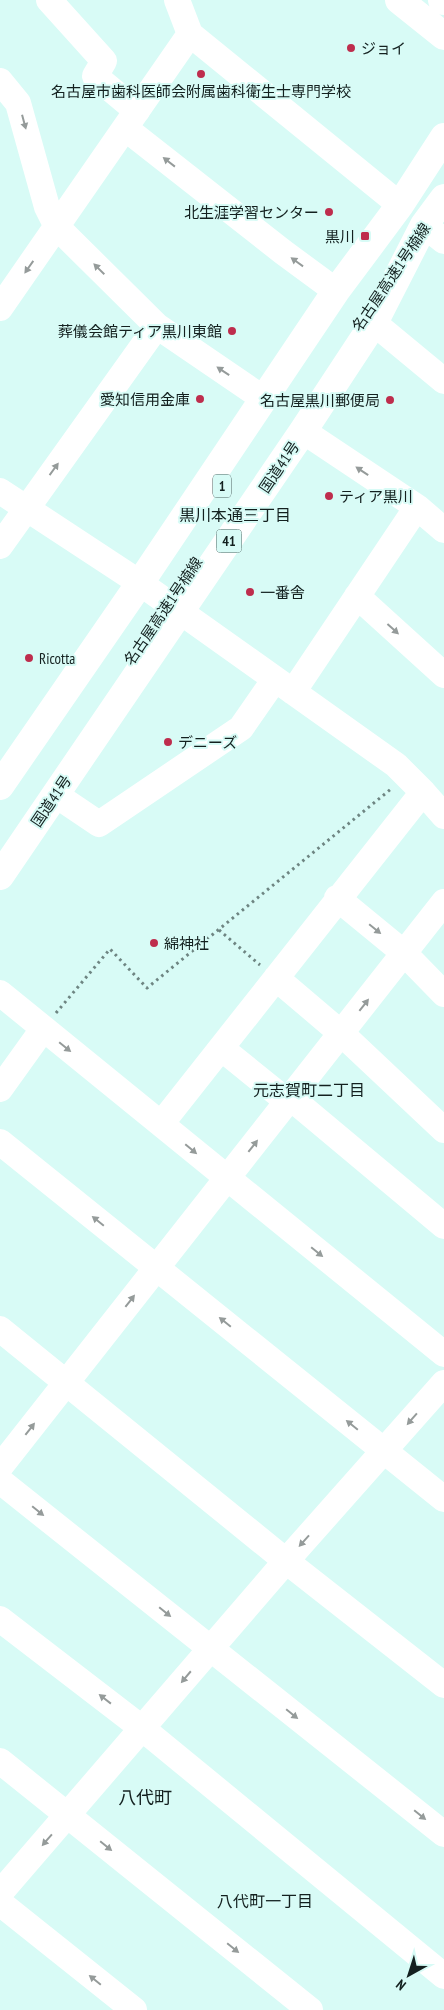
<svg xmlns="http://www.w3.org/2000/svg" width="444" height="2010" viewBox="0 0 444 2010" font-family="'PT Sans Narrow','Noto Sans JP',sans-serif">
<rect width="100%" height="100%" fill="#d8fbf6"/>
<g fill="none" stroke-linecap="round" stroke-linejoin="round">
<path stroke="#6e8582" stroke-width="3" stroke-dasharray="2.5 4" stroke-linecap="butt" d="M219 930 260 965
M56 1013 110 949 147 988 391 789"/>
<path stroke="#fff" stroke-width="26" d="M49 0 104 61 95 76 137 111
M177 0 190 34 400 205
M0 81 18 103 47 207 57 227 157 326 264 399
M125 128 283 252 336 291
M424 225 444 241
M0 308 190 34
M374 323 444 381
M303 431 417 507 444 530
M0 491 140 583 396 765 423 792 444 816
M0 546 157 326
M357 596 444 675
M293 692 417 507
M56 795 99 824 241 728 275 679
M337 898 404 953 444 994
M276 978 342 1034 444 1130
M0 993 444 1354
M221 1048 288 1102
M0 1089 43 1029
M291 1098 444 1226
M161 1124 423 792
M0 1142 444 1499
M0 1329 286 1561 444 1685
M0 1467 444 902
M0 1481 444 1834
M0 1619 143 1729 444 1976
M0 1761 310 2010
M0 1893 286 1561 444 1383
M0 1903 134 2010"/>
<path stroke="#fff" stroke-width="28" d="M399 0 444 36
M442 0 444 1"/>
<path stroke="#fff" stroke-width="28" d="M0 786 140 583 336 291 400 205 444 137
M0 876 303 431 374 323 424 225 444 198"/>
</g>
<defs><path id="oneway-solid" d="M-6-.8H1V-3.2L6.5 0L1 3.2V.8H-6Z" transform="scale(1.25)"/></defs>
<g fill="#959b9a">
<use href="#oneway-solid" transform="translate(24 122) rotate(75)"/>
<use href="#oneway-solid" transform="translate(169 162) rotate(-142)"/>
<use href="#oneway-solid" transform="translate(297 262) rotate(-144)"/>
<use href="#oneway-solid" transform="translate(29 267) rotate(125)"/>
<use href="#oneway-solid" transform="translate(99 269) rotate(-135)"/>
<use href="#oneway-solid" transform="translate(223 371) rotate(-146)"/>
<use href="#oneway-solid" transform="translate(54 469) rotate(-54)"/>
<use href="#oneway-solid" transform="translate(362 471) rotate(-146)"/>
<use href="#oneway-solid" transform="translate(393 629) rotate(42)"/>
<use href="#oneway-solid" transform="translate(375 929) rotate(39)"/>
<use href="#oneway-solid" transform="translate(364 1005) rotate(-52)"/>
<use href="#oneway-solid" transform="translate(65 1047) rotate(39)"/>
<use href="#oneway-solid" transform="translate(253 1146) rotate(-52)"/>
<use href="#oneway-solid" transform="translate(191 1149) rotate(40)"/>
<use href="#oneway-solid" transform="translate(98 1221) rotate(-141)"/>
<use href="#oneway-solid" transform="translate(317 1252) rotate(39)"/>
<use href="#oneway-solid" transform="translate(130 1301) rotate(-52)"/>
<use href="#oneway-solid" transform="translate(225 1322) rotate(-141)"/>
<use href="#oneway-solid" transform="translate(412 1419) rotate(131)"/>
<use href="#oneway-solid" transform="translate(352 1425) rotate(-141)"/>
<use href="#oneway-solid" transform="translate(30 1429) rotate(-52)"/>
<use href="#oneway-solid" transform="translate(38 1511) rotate(39)"/>
<use href="#oneway-solid" transform="translate(304 1541) rotate(132)"/>
<use href="#oneway-solid" transform="translate(165 1612) rotate(39)"/>
<use href="#oneway-solid" transform="translate(186 1677) rotate(130)"/>
<use href="#oneway-solid" transform="translate(105 1699) rotate(-142)"/>
<use href="#oneway-solid" transform="translate(292 1714) rotate(39)"/>
<use href="#oneway-solid" transform="translate(420 1815) rotate(39)"/>
<use href="#oneway-solid" transform="translate(47 1840) rotate(131)"/>
<use href="#oneway-solid" transform="translate(106 1846) rotate(39)"/>
<use href="#oneway-solid" transform="translate(233 1948) rotate(39)"/>
<use href="#oneway-solid" transform="translate(95 1980) rotate(-141)"/>
</g>
<g fill="#be2d4d" stroke="#d8fbf6" stroke-width="2">
<circle cx="351" cy="48" r="5"/>
<circle cx="201" cy="74" r="5"/>
<circle cx="329" cy="212" r="5"/>
<rect x="360" y="231" width="10" height="10" rx="2.5"/>
<circle cx="232" cy="331" r="5"/>
<circle cx="200" cy="399" r="5"/>
<circle cx="390" cy="400" r="5"/>
<circle cx="329" cy="496" r="5"/>
<circle cx="250" cy="592" r="5"/>
<circle cx="29" cy="658" r="5"/>
<circle cx="168" cy="742" r="5"/>
<circle cx="154" cy="943" r="5"/>
</g>
<g text-anchor="middle" dominant-baseline="central" stroke-width="4" stroke-linejoin="round" paint-order="stroke">
<g fill="#d8fbf6" stroke="#4e6260" stroke-width="1">
<rect x="213" y="474.5" width="18" height="23" rx="4"/>
<rect x="216.5" y="529.5" width="25" height="23" rx="4"/>
</g>
<g font-size="14" font-weight="bold" fill="#13201f">
<text x="222" y="486">1</text>
<text x="229" y="541">41</text>
</g>
<g font-size="15" fill="#13201f" stroke="#d8fbf6" text-anchor="start">
<text x="361" y="48">ジョイ</text>
<text x="201" y="91" text-anchor="middle">名古屋市歯科医師会附属歯科衛生士専門学校</text>
<text x="319" y="212" text-anchor="end">北生涯学習センター</text>
<text x="355" y="236" text-anchor="end">黒川</text>
<text x="222" y="331" text-anchor="end">葬儀会館ティア黒川東館</text>
<text x="190" y="399" text-anchor="end">愛知信用金庫</text>
<text x="380" y="400" text-anchor="end">名古屋黒川郵便局</text>
<text x="339" y="496">ティア黒川</text>
<text x="260" y="592">一番舎</text>
<text x="39" y="658">Ricotta</text>
<text x="178" y="742">デニーズ</text>
<text x="164" y="943">綿神社</text>
</g>
<g font-size="15" fill="#13201f" stroke="#d8fbf6">
<text transform="translate(391 277) rotate(-56)">名古屋高速1号楠線</text>
<text transform="translate(279 467) rotate(-56)">国道41号</text>
<text transform="translate(163 611) rotate(-56)">名古屋高速1号楠線</text>
<text transform="translate(51 801) rotate(-56)">国道41号</text>
</g>
<g font-size="16" fill="#13201f" stroke="#d8fbf6">
<text x="235" y="515">黒川本通三丁目</text>
<text x="309" y="1090">元志賀町二丁目</text>
<text x="265" y="1901">八代町一丁目</text>
</g>
<g font-size="18" fill="#13201f" stroke="#d8fbf6">
<text x="145" y="1797">八代町</text>
</g>
</g>
<g transform="translate(409 1975) rotate(219)" stroke="#d8fbf6" stroke-width="4" paint-order="stroke">
<path d="M0-4L9 19L0 12L-9 19Z" fill="#13201f"/>
<text y="-8" font-size="14" font-weight="bold" text-anchor="middle" fill="#13201f">N</text>
</g>
</svg>
